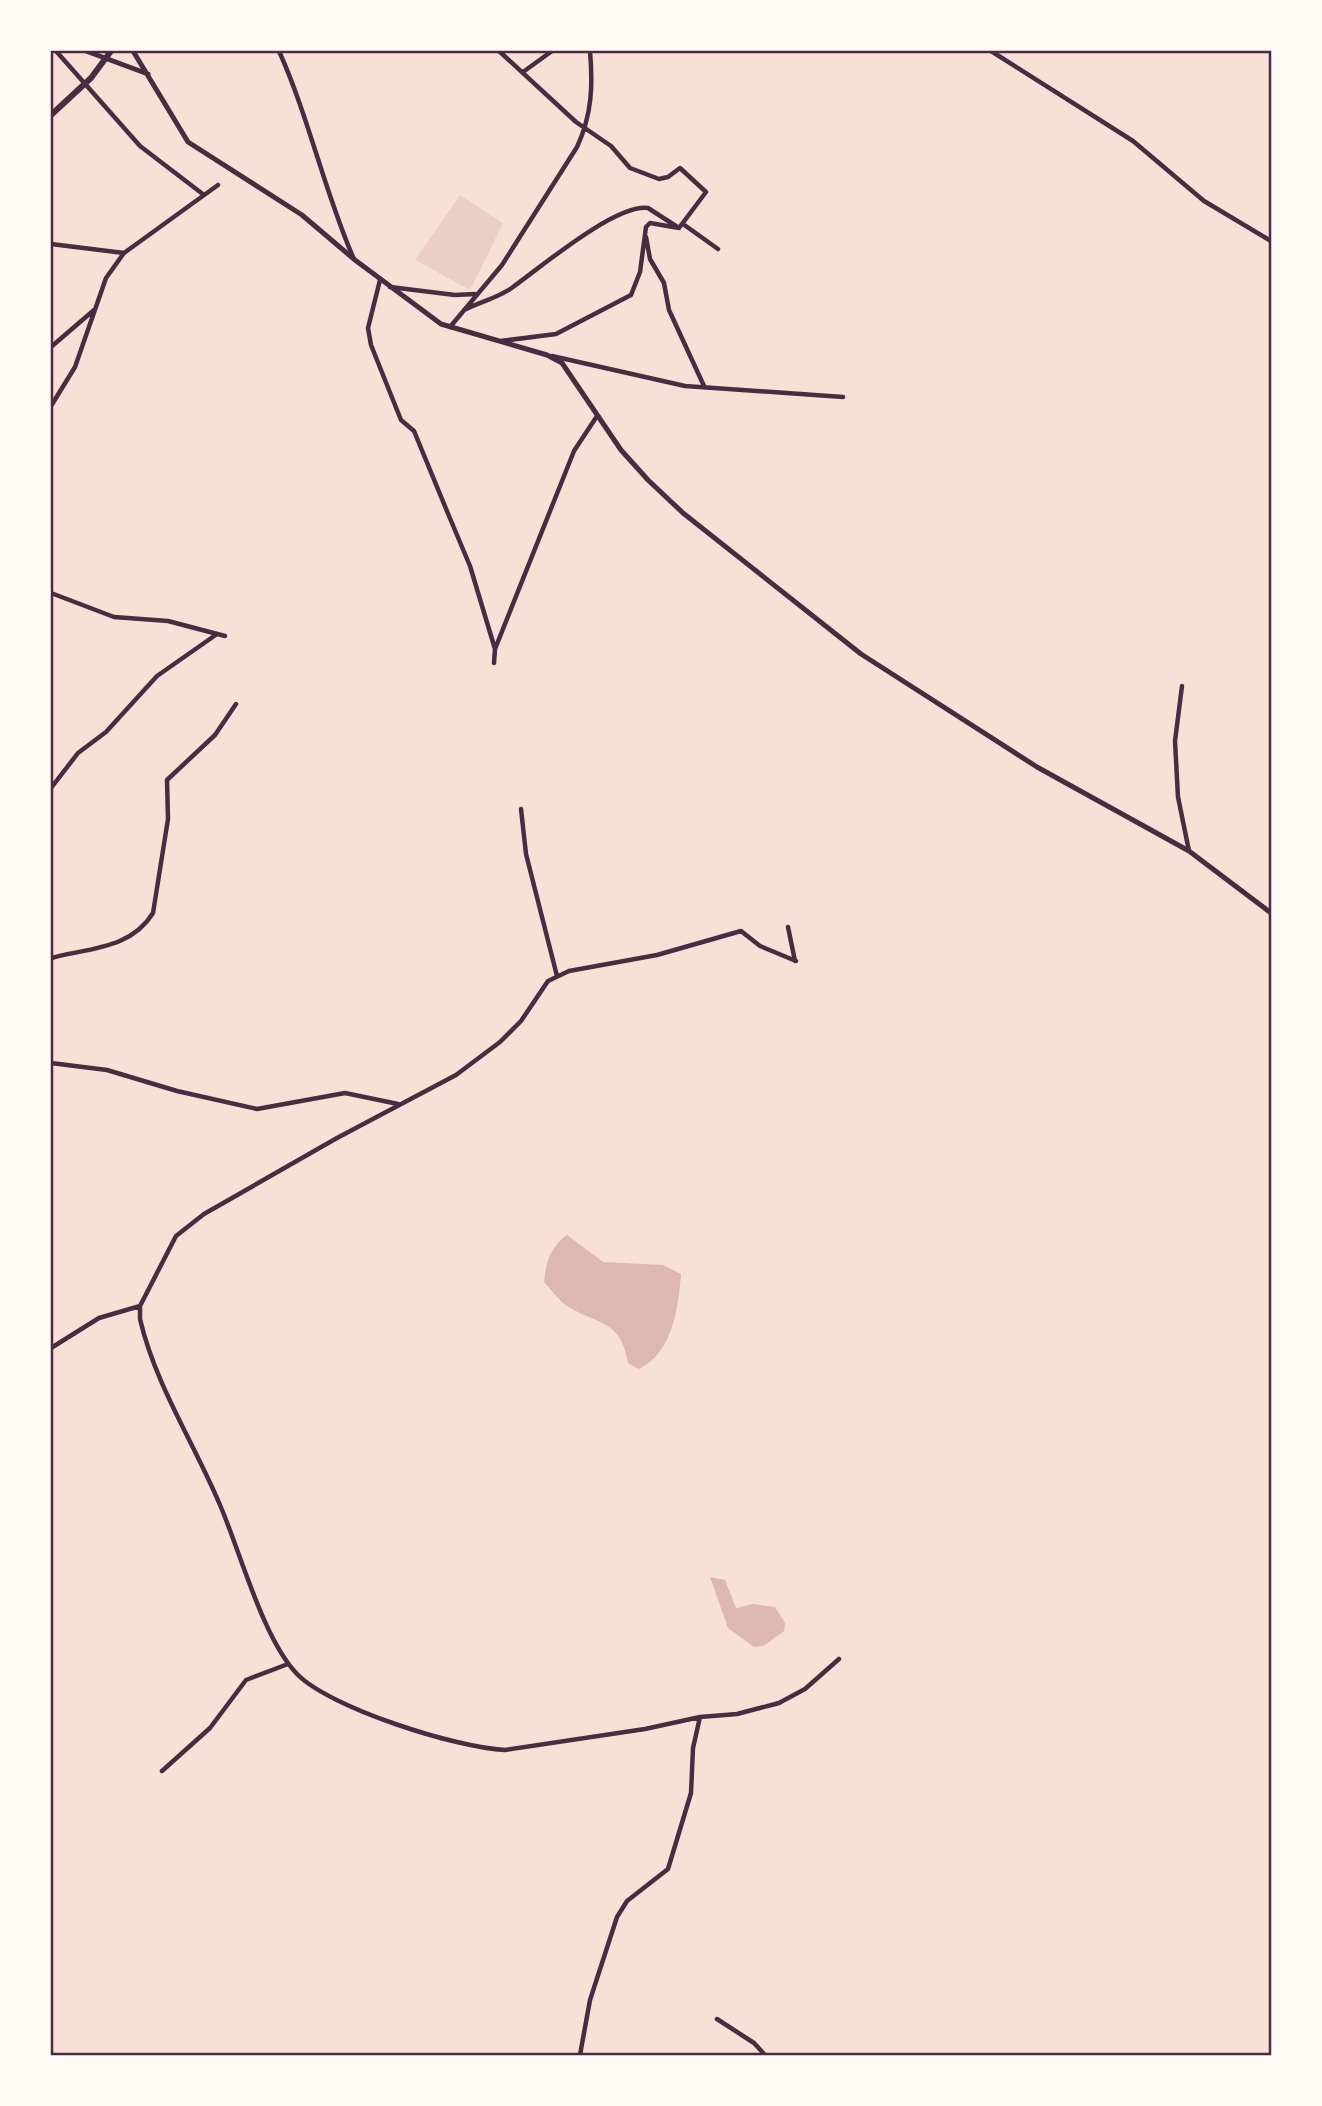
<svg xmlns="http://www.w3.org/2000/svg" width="1322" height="2106" viewBox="0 0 1322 2106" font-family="'Asap Condensed',sans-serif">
<rect width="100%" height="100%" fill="#f7e1d7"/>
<path fill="#ebcfc5" d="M460 195 503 223 470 290 415 260Z"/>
<path fill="#dcb8b0" d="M567 1235 603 1262 663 1265 681 1274C678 1309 673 1352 639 1369L628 1363C621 1316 592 1325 563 1303 556 1297 550 1288 544 1282 546 1262 550 1247 567 1235Z
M710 1577 725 1580 736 1608 753 1604 775 1607 785 1623 784 1631 763 1646 754 1647 728 1628Z"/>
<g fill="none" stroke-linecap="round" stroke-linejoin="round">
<path stroke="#4a2c40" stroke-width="4.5" d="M56 51 140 146 204 195
M279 51C309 118 324 190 353 257
M499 51 576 122 611 146 630 168 659 179 668 177 680 168 706 192 679 228 650 223 646 227 640 272 631 295 556 334 501 341
M991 51 1133 141 1204 201 1271 241
M523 72 552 51
M683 224 718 249
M646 237 650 259 664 283 669 310 704 386
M51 244 124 253
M380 280 368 328 371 345 401 420 414 431 449 516 470 566 495 649
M390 287 455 295 475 294
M464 310C480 302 500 297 513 287 541 267 615 204 648 208L679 228
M450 327 502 265 577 147C592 115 593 85 590 51
M51 347 94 310
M552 356 685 386 843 397
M51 406 75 367 106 278 124 253 218 185
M51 593 114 617 168 621 225 636
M494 663 495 649 574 451 597 416
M1182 686 1175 741 1178 797 1189 851
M51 788 78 753 106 732 157 676 217 634
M521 809 526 854 557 976
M788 927 795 961
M51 958C89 948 131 949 153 913L168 819 167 780 215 735 236 704
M796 961 760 946 741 931 657 955 569 971 548 981 521 1021 500 1042 456 1075 337 1138 204 1214 176 1236 140 1306V1319C155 1384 194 1443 220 1505 240 1551 263 1639 297 1674 330 1708 457 1748 505 1750L645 1729 700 1717 737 1714 779 1703 805 1689 839 1659
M51 1063 107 1070 177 1091 257 1109 345 1093 398 1104
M51 1348 99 1318 140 1306
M162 1771 210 1728 246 1680 288 1664
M717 2019 754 2043 765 2055
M580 2055 590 2000 617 1917 627 1901 668 1869 691 1793 693 1748 700 1717"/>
<path stroke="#4a2c40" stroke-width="5" d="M86 51 148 74
M133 51 188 142 302 215 355 260 441 324 547 355 562 363 621 450 648 480 683 513 861 654 1037 767 1189 851 1271 913"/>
<path stroke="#4a2c40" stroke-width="6" d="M51 115 91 78 111 51"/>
</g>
<rect width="1322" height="2106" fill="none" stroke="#fffaf5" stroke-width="105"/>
<rect x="52" y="52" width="1218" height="2002" fill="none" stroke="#4a2c40" stroke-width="2.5"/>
</svg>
